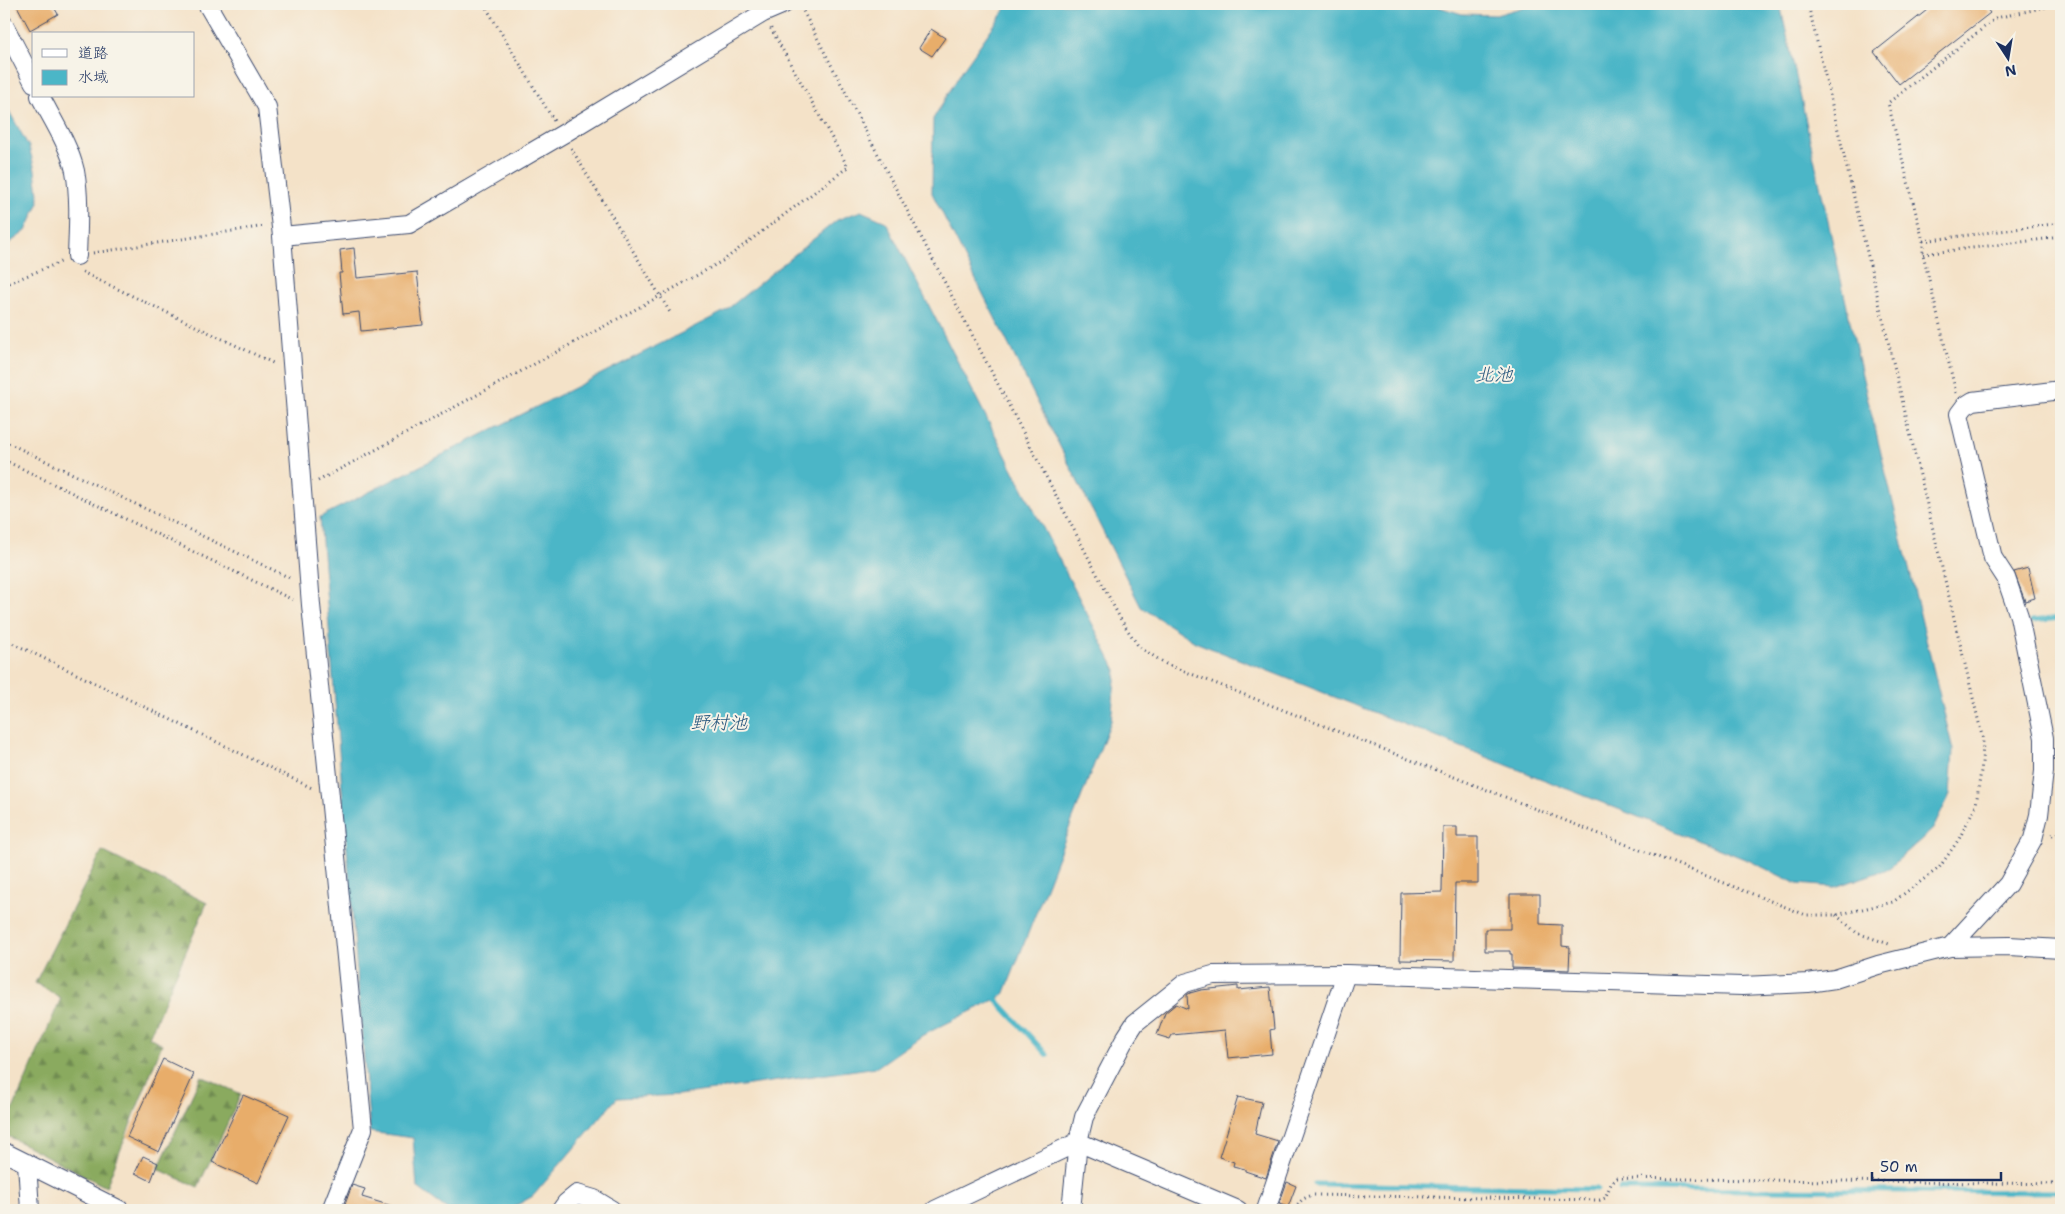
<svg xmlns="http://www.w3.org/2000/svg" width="2065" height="1214" viewBox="0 0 2065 1214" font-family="'Shantell Sans','Klee One',sans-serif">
<defs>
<pattern id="forest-firs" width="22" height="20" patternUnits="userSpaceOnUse" patternTransform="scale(1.25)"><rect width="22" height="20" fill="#8aaa5e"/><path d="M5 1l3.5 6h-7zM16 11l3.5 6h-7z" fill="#708b51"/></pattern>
</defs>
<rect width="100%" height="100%" fill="#f7f3e8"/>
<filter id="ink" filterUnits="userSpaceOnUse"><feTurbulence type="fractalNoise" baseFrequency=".02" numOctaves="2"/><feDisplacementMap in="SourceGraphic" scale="10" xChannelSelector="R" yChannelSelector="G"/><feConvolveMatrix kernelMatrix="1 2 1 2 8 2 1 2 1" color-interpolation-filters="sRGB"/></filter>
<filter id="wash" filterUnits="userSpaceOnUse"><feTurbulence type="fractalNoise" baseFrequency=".0096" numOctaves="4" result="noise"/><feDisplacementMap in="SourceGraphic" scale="20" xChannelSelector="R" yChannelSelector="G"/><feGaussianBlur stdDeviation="1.12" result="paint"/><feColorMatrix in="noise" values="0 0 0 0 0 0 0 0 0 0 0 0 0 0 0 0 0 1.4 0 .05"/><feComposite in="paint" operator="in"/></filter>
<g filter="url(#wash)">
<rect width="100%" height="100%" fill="#f4e2c8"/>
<path fill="url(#forest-firs)" stroke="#526c5e" d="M102 851 207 903 149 1037 162 1044 106 1187 4 1134V1130L61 998 35 983Z
M201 1076 241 1094 198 1187 158 1169Z"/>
<path fill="#4bb6c7" stroke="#337292" d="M1009 4H1429L1462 14 1496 15 1534 4H1780L1862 375 1953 750 1950 794 1933 829 1888 869 1835 887 1797 884 1750 861 1195 642 1141 607 932 193 933 119 963 69Z
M4 102 29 147 35 170 39 202 26 231 4 247Z
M861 211 886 222 1116 670 1111 721 1004 995 923 1035 877 1067 678 1095 617 1098 533 1196 508 1210H448L417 1187 413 1138 370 1132 320 517 725 311 837 220Z"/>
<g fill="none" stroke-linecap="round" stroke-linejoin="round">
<path stroke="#4bb6c7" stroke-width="5" d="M2032 621 2061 618
M991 994 1047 1055
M1315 1184 1597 1189
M1620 1189 2061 1192"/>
</g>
<g id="blocks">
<path fill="#e8ad6a" d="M16 4H52L58 14 30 30Z
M1923 4H1983L1990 13 1899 84 1874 52 1927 10Z
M931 29 945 38 932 56 919 48Z
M354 248 357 278 417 272 423 325 361 331 359 312 343 314 339 273H342L340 250Z
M2028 568 2035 598 2025 601 2014 572Z
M1443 827H1457V837H1478V883H1455L1454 961 1400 960 1401 893 1442 892Z
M1510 894H1540V924L1562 925V946L1570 947 1569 970 1512 968V954H1510V951H1485V929H1510Z
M1238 986V990L1270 987 1274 1029 1270 1030 1272 1054 1228 1058 1225 1030 1172 1035 1170 1039 1157 1035 1165 1013 1176 1004 1188 1009 1187 995 1190 993 1201 990Z
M163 1059 194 1074 159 1152 127 1137Z
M243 1095 289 1115 258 1183 212 1162Z
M1238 1097 1262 1102 1255 1134 1278 1141 1266 1178 1245 1171V1169L1233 1166 1234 1162 1219 1157Z
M143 1156 158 1163 151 1181 135 1173Z
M1287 1182 1296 1186 1288 1207 1279 1204Z
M352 1185 365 1189 362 1197 395 1207 394 1210H343Z"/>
</g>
</g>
<g filter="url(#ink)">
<use href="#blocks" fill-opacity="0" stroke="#3c4a6e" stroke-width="1"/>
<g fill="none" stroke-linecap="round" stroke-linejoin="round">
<defs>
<path id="street" d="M207 4 267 107 282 236 311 605 363 1129 331 1210
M4 25 34 83
M40 96C52 119 69 145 75 171 80 198 78 228 77 256
M282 236 409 224 563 134 763 13 784 4
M1950 947 2008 884 2033 839 2039 815 2044 771V738L2019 616 2006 578 1993 558 1959 414 1965 406 1973 401 2061 390
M1078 1142 1238 1210
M4 1152 120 1210
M27 1163 30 1210
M561 1210 566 1203 577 1194 594 1199 612 1210
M935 1210 1078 1142
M1071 1210 1078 1142 1084 1117 1126 1037 1135 1023 1185 983 1213 975 1346 974 1742 986 1808 983 1835 979 1878 965 1950 947 2009 946 2061 949
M1266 1210 1346 974"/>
</defs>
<use href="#street" stroke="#3c4a6e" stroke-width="20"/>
<path stroke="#3c4a6e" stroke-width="3" stroke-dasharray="1 4" stroke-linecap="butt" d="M484 4 554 121
M801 7 1121 620 1139 647 1166 664 1806 915H1836L1893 902 1939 868 1959 839 1976 805 1982 764 1983 740 1808 4
M571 148 671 314
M1923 241 2061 223
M93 253 265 226
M1923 254 2061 237
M82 272 275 364
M4 285 63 261
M1956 393 1923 254V241L1888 103 1996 18 2060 4
M4 441 292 579
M4 460 293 600
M318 481 662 295 724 260 848 167 770 27
M4 639 314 789
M2052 835 2061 833
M1836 915 1857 933 1889 944
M1296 1210C1299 1200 1304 1198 1313 1195L1600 1200 1605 1198 1611 1184 1617 1178 2061 1184"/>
<use href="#street" stroke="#fff" stroke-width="18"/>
</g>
</g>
<g text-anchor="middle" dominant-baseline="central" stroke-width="4" stroke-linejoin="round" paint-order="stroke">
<g font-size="19" font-style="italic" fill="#29587e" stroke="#f7f3e8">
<text x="1494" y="374">北池</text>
<text x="719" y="722">野村池</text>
</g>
</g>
<rect width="2065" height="1214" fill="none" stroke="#f7f3e8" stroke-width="20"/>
<rect x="32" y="32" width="162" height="65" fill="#f7f3e8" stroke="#9fa5b1"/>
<rect x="42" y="49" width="25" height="8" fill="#ffffff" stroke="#9fa5b1"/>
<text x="78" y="58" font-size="15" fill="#1b2f5e">道路</text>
<rect x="42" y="70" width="25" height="15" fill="#4bb6c7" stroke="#9fa5b1"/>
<text x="78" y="82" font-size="15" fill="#1b2f5e">水域</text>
<g transform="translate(2008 58) rotate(168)" stroke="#f7f3e8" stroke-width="4" paint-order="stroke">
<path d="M0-4L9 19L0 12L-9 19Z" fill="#1b2f5e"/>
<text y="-8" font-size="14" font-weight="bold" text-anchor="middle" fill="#1b2f5e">N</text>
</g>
<path d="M1872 1172v8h129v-8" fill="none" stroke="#1b2f5e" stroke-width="2.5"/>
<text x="1880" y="1172" font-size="15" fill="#1b2f5e" stroke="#f7f3e8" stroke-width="4" paint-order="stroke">50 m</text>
</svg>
